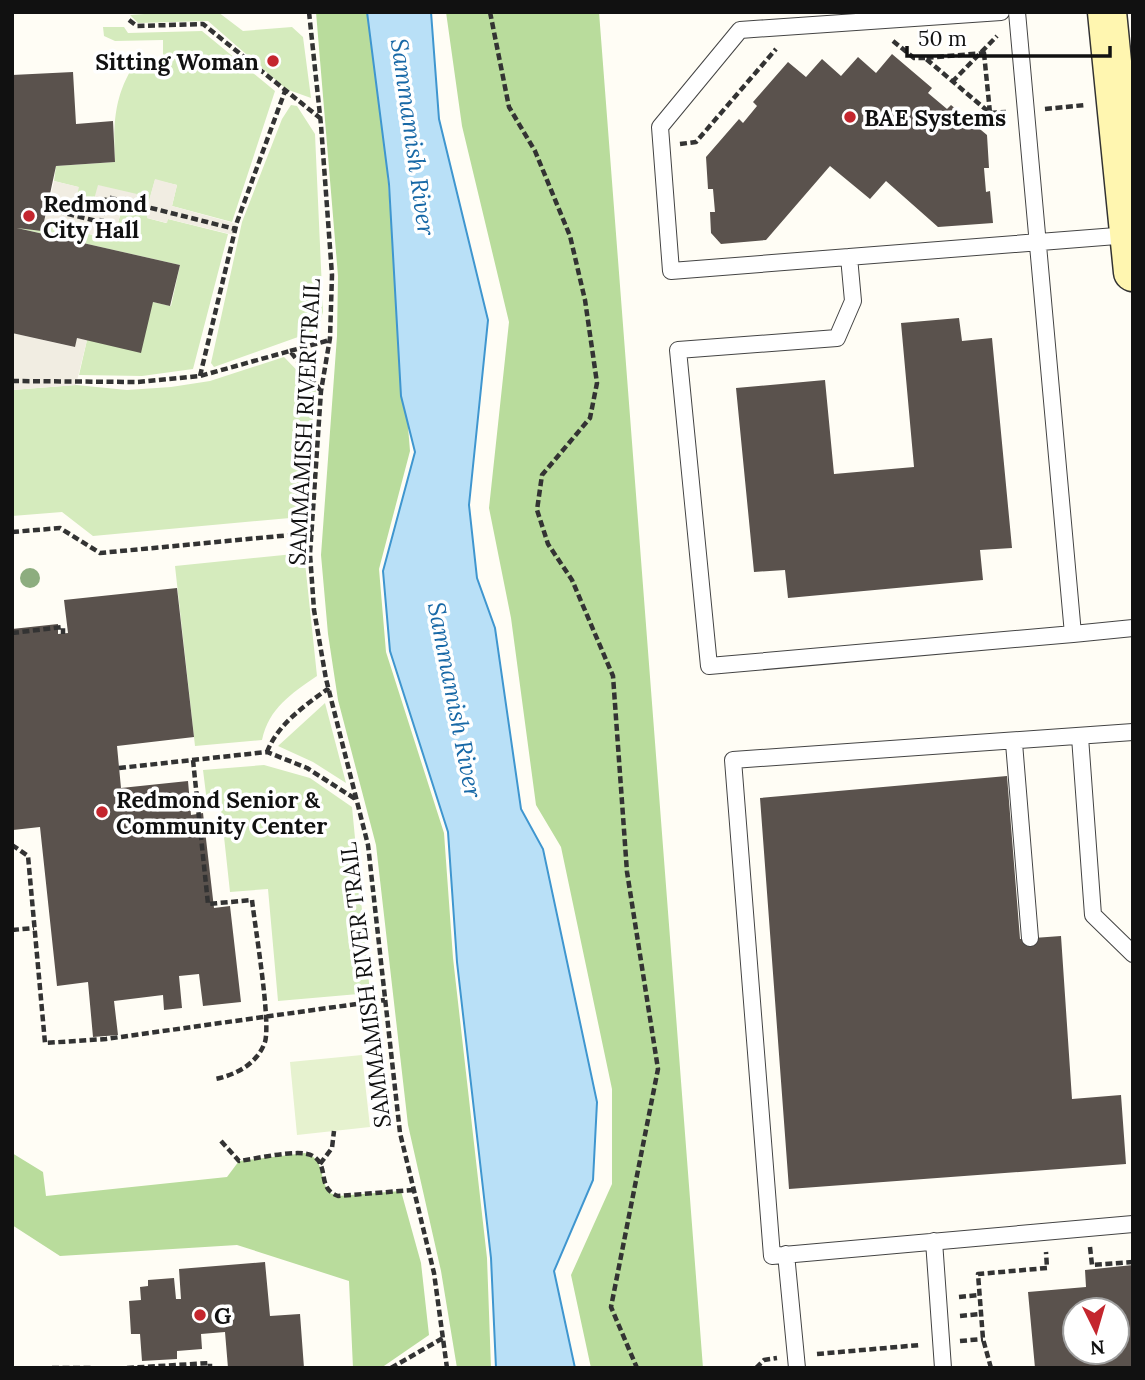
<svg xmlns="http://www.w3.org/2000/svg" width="1145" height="1380" viewBox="0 0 1145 1380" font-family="Lora,serif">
<rect width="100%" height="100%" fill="#fffdf5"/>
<path fill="#d5ebbd" d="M173 12H218L243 31 292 27 303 37 311 98 286 89 208 21 138 23 130 15Z
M103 27H124L128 33 202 31 275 91 232 222 172 206 177 185 155 180 148 205 135 201 137 195 94 203 97 204 96 209 74 204 78 187 54 181 56 166 115 162C113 122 114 93 138 59L163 57V40L115 41 104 36Z
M291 105 297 106 315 134 323 312 319 325 312 332 214 367 211 363 242 222 282 119Z
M112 206 148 214 147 218 166 223 168 219 228 234 193 369 142 376 79 375 87 340 153 302 171 306 180 265 17 228 44 223 113 240 120 216 110 213Z
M284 357 316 390 301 517 93 536 62 512 12 516V390L76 385 127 390 171 387 210 381Z
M304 553 317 676C291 694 269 708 262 740L195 746 175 566Z
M325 703 346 783 313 762 278 746Z
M264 765 310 778 352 807 370 993 278 1001 268 889 230 892 221 809 208 810 203 770Z"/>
<path fill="#b9dc9c" d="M316 12H374L410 451 379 569 386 652 444 833 453 958 487 1258 491 1368H457L441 1271 408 1125 376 845 338 700 328 634 321 555 337 336 338 276Z
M446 12H599L703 1368H591L571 1275 612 1184V1089L561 847 536 805 511 618 489 508 509 322 462 126Z
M12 1153 43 1172 46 1196 227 1177 239 1161 305 1153C326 1159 318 1179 330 1193L338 1196 401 1191 421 1263 429 1335 381 1368H353L349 1281 237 1245 60 1256 12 1225Z"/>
<path fill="#e6f2cf" d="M362 1055 370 1127 297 1135 290 1062Z"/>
<path fill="#f1ede2" d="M155 179 177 185 172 206 237 224 234 235 168 219 167 223 147 218V214L112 206 110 213 120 215 114 240 44 223 54 181 79 187 75 204 96 209 97 204 93 203 98 185 137 194 135 201 148 204Z
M12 333 74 347 77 338 87 340 76 385 12 390Z"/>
<path fill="#b9e0f7" stroke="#3f96cf" stroke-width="2" d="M367 12H431L439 119 488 320 469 505 477 578 495 628 521 809 543 849 597 1102 593 1180 554 1271 575 1368H496L491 1258 457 962 448 832 390 651 383 571 415 452 401 396 389 184Z"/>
<path fill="#5a524d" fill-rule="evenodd" d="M892 54 932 88 928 93 947 109 951 105 987 135 989 168H984L986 192 990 191 993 223 938 227 886 181 870 199 830 166 766 240 721 244 711 233 710 212H715L713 189H708L706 157 739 119 743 123 757 106 753 102 788 62 806 77 822 59 841 76 858 57 876 73Z
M73 72 76 124 113 121 115 162 56 166 42 231 17 228 180 265 170 306 153 302 141 353 77 338 75 347 12 333V75Z
M959 318 962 341 992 338 1012 548 980 550 983 580 788 598 785 570 754 572 736 388 825 380 834 474 914 467 901 323Z
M177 588 194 737 117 746 121 788 188 781 191 815 203 813 214 908 230 906 241 1002 203 1006 199 974 179 976 182 1008 164 1010 163 995 114 1001 118 1035 93 1037 88 982 57 986 40 827 13 830 12 629 58 624V634L68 633 64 600Z
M1007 776 1020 939 1061 936 1072 1099 1121 1095 1126 1164 789 1189 760 798Z
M265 1262 270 1316 300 1314 304 1368H228L225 1332 201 1334 202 1349 177 1351V1359L142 1361 140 1334H131L129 1301 141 1300 140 1287 148 1286V1280L174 1278 176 1299H181L179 1269Z
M1133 1265V1368H1035L1028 1292 1086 1287 1085 1270ZM1075 1310H1117V1352H1075Z"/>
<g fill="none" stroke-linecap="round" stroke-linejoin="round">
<defs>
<path id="service" d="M1001 12 740 30 660 127 671 271 1129 235
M849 257 853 301 837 338 678 350 709 666 1073 634 1017 12
M1073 634 1133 628
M1133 732 733 760 772 1256 1133 1224
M1080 737 1093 915 1133 954
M1014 743 1030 938
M934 1241 943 1368
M786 1254 797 1368"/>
<path id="secondary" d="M1107 12 1133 272"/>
</defs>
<use href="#service" stroke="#444" stroke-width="18"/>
<use href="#secondary" stroke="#333" stroke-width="41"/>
<path stroke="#333" stroke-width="4.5" stroke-dasharray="7 3.5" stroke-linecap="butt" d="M309 12 321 125 332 275 330 338 321 391 310 554 314 610 326 679 368 845 400 1133 434 1273 447 1368
M490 12 509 107 535 151 570 236 585 300 597 383 590 418 542 475 537 510 548 544 572 580 613 676 627 872 658 1069 611 1307 637 1368
M129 20 137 26 203 24 320 118
M893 41 914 58H925
M984 53 990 113 925 58Z
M952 82 997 36
M1045 109 1085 105
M990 113 1006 112
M680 144 696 142 776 49
M47 209 101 222 107 197 235 229
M290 351 330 340
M200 376 237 222 285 91
M12 381 138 382 200 376 290 351 320 390
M12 532 60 528 100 553 312 533
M12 633 63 627V634
M267 752C278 724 304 706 329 688
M193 760 208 904 252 900C255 927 271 1021 265 1042 257 1064 236 1075 215 1079
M119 768 267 752 307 768 357 800
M12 845 28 856 45 1043 106 1039 385 1000
M12 930 34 928
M221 1141 239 1161C255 1159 300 1148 313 1156 330 1166 316 1188 338 1196L413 1190
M320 1164 332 1148 334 1131
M1090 1247 1092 1265 1133 1262
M959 1297 980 1295
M960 1316 981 1314
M960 1341 983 1339
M817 1354 920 1345
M52 1368H91
M127 1368 210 1363V1368
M391 1368 443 1338
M756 1368 764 1360 777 1358
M991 1368 983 1339 978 1274 1047 1268 1046 1252"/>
<use href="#service" stroke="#fff" stroke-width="16"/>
<use href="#secondary" stroke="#fff6b0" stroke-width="38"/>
</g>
<circle fill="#8dad7f" cx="30" cy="578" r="10"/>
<g fill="#c4262e" stroke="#fff" stroke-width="2.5">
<circle cx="273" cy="61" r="7"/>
<circle cx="850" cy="117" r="7"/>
<circle cx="29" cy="216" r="7"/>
<circle cx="102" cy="812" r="7"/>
<circle cx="200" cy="1315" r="7"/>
</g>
<g text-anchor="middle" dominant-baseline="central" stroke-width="7" stroke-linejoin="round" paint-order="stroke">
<g font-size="23" font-weight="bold" fill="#111" stroke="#fff" text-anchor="start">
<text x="259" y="61" text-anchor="end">Sitting Woman</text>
<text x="864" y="117">BAE Systems</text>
<text x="43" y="203">Redmond<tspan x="43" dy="26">City Hall</tspan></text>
<text x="116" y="799">Redmond Senior &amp;<tspan x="116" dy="26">Community Center</tspan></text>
<text x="214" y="1315">G</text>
</g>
<g font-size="23" fill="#111" stroke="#fff">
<text transform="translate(304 422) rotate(-87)">SAMMAMISH RIVER TRAIL</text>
<text transform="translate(365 985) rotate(-97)">SAMMAMISH RIVER TRAIL</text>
</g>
<g font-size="24" font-style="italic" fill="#1768a6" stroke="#fff">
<text transform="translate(413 137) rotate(82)">Sammamish River</text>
<text transform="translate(455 700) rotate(79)">Sammamish River</text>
</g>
</g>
<rect width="1145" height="1380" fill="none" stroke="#111111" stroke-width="28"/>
<g transform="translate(1096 1331) rotate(175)"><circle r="33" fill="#ffffff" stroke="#a0a0a0" stroke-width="2"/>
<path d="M0-5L12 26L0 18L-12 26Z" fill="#c4262e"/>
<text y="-10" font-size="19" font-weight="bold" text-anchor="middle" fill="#111111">N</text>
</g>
<path d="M907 46v10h203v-10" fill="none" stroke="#111111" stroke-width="3.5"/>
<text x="918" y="46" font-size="21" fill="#111111" stroke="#ffffff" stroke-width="5" paint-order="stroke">50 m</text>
</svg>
